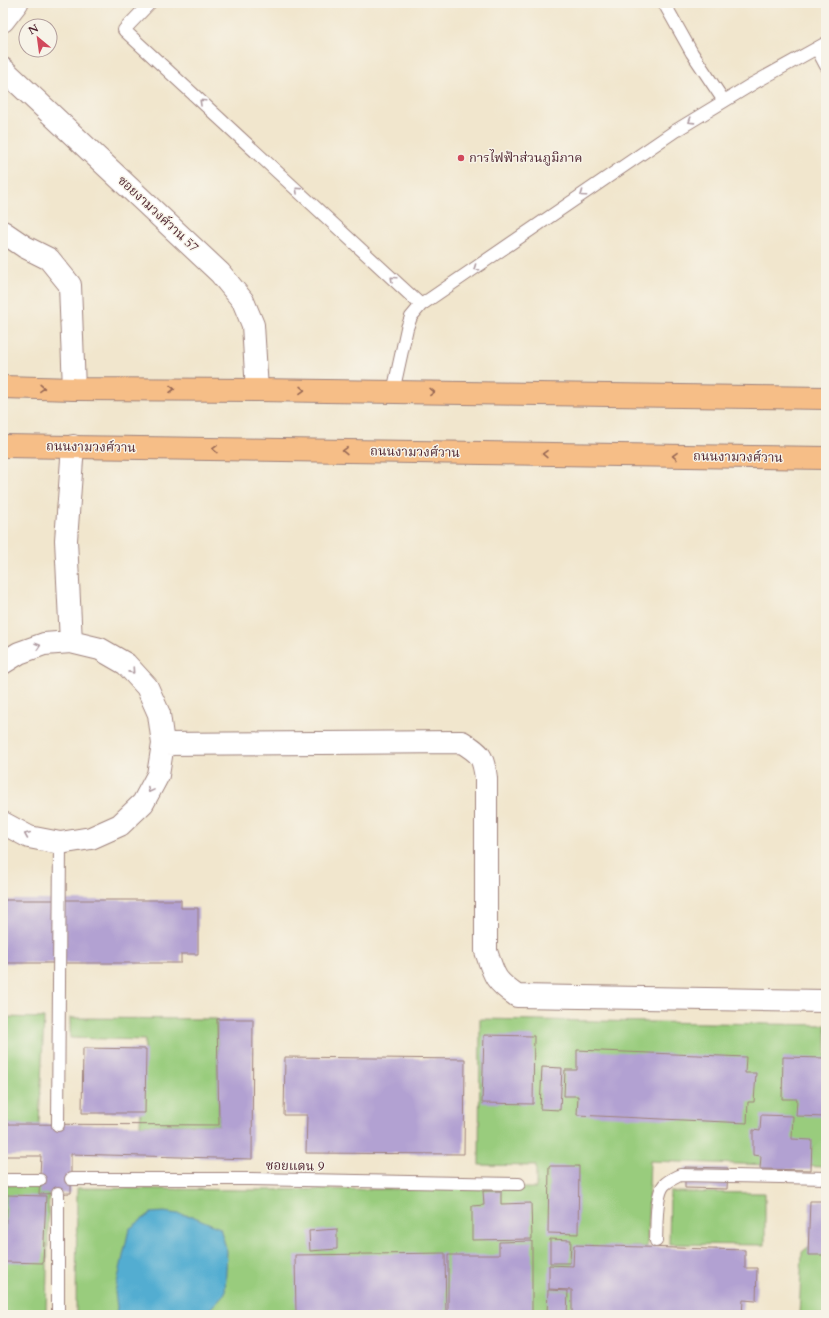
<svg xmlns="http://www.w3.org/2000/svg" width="829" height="1318" viewBox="0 0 829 1318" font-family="Cardo,'Noto Serif Thai',serif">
<rect width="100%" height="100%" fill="#f7f3e8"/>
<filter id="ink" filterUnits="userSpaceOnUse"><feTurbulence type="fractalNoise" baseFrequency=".025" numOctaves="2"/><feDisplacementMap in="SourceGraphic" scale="8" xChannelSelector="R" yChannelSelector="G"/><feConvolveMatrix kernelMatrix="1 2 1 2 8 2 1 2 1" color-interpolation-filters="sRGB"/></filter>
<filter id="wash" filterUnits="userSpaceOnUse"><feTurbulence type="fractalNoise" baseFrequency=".012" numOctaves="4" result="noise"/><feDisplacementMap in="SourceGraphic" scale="16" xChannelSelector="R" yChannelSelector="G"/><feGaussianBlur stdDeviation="0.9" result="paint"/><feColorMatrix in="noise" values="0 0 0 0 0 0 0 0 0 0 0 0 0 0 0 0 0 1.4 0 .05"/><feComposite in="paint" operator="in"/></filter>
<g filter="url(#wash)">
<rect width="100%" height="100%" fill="#f1e6cd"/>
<path fill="#99cc7d" stroke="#727654" d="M3 1017 44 1018 39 1125 3 1124Z
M70 1018 217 1019 219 1125H140L145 1040 70 1038Z
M480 1019 826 1025V1167L650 1161 647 1247 574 1246 572 1314 617 1315H76L77 1188 251 1190 536 1188V1166L479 1165Z
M3 1185 49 1187 46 1315H3Z
M670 1192 765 1193V1245L669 1244Z
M826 1233V1315H799L802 1252Z"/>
<path fill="#53add1" stroke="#4e667e" d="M164 1212 192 1216 220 1228 227 1251 225 1293 209 1310 194 1315H118L115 1292 129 1229 151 1213Z"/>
<g id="blocks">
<path fill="#b2a1d2" d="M3 900H181V908H198V954H181V963H3Z
M217 1019H253L252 1159 71 1154V1193L39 1194 41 1156H3V1124L219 1125Z
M484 1035 534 1036 533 1104 482 1103Z
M83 1048 146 1049 145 1113H82Z
M577 1050 746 1057 745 1073H756L754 1102H748L747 1123 577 1115 578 1096H564L565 1070H577Z
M285 1057 465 1059 464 1154 306 1153 307 1115H284Z
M783 1057 826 1058V1117L796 1116 797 1099H782Z
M542 1067 562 1068 560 1110 540 1109Z
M761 1115 793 1116 792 1139 812 1140 811 1170 760 1169 761 1156 753 1155V1130L760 1131Z
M549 1166H579L578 1234 548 1233Z
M685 1167 728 1168 727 1189 685 1188Z
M483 1191H501V1204L531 1203 532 1239 472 1240V1206L484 1205Z
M7 1195 46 1196 43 1263 4 1262Z
M810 1201H826V1255H808Z
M337 1229V1249L310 1251 309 1231Z
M550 1239 571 1240 570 1263H550Z
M532 1241V1315H448V1255H499V1242Z
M574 1245 745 1250V1268H757L756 1301 743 1300 742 1315 572 1314V1290L549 1289V1265L573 1266Z
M445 1253 446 1315H296L295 1255Z
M548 1290 568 1291 567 1315 547 1314Z"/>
</g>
</g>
<g filter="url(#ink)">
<use href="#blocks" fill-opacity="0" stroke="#9e827c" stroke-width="1"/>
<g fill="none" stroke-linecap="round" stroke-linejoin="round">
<defs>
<path id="service" d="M150 3 124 30 421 305
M664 3 692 53 724 101
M817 49 826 66
M393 392 407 328 411 317 421 305 675 131 754 83 826 43
M58 1125 60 843
M71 1179H251L519 1184
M3 1180H40
M656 1241C657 1227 655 1195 664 1185 669 1180 674 1178 680 1175L826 1178
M58 1315V1193"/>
<path id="minor" d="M3 21 17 3
M3 69 220 273 243 301 253 325 257 390
M3 232 25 247 49 259 70 285 74 389
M71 642 66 540 73 446
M3 663 19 653 44 644 71 642 100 649 126 664 147 687 159 714 163 744 158 775 143 803 120 825 91 838 60 843 29 837 3 823
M163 744 462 742C481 754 483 756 486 778V951C494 976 495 981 517 996L826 1001"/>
<path id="primary" d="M3 387 74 389 257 390 826 398
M3 446 826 458"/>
</defs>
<use href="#service" stroke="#9e827c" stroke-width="14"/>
<use href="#minor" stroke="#9e827c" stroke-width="24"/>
<use href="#primary" stroke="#9e827c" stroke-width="24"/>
<use href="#service" stroke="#fff" stroke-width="12"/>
<use href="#minor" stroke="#fff" stroke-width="22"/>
<use href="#primary" stroke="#f6be87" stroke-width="22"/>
</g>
<defs><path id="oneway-chevron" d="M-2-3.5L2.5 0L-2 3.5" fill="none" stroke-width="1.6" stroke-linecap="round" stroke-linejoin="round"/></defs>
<g stroke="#ae9aa0">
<use href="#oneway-chevron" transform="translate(202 102) rotate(-137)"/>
<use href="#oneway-chevron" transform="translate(691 121) rotate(148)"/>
<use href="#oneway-chevron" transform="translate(298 190) rotate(-137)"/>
<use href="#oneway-chevron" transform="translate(583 194) rotate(145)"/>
<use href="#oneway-chevron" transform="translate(476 268) rotate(145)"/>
<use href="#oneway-chevron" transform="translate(393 279) rotate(-137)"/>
<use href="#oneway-chevron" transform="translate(38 646) rotate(-18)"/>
<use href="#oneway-chevron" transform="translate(132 671) rotate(48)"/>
<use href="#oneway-chevron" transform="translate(150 790) rotate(118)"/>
<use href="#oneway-chevron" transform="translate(27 835) rotate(-157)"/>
</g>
<g stroke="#976754">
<use href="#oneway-chevron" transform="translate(42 388) rotate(2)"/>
<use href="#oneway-chevron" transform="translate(172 389)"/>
<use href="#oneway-chevron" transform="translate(302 390) rotate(1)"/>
<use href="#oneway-chevron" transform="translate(432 392) rotate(1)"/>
<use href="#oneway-chevron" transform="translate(215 449) rotate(-179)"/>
<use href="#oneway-chevron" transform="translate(345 451) rotate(-179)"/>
<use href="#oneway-chevron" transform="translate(545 454) rotate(-179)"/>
<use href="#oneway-chevron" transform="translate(675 456) rotate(-179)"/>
</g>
</g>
<circle fill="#d1495b" stroke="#f7f3e8" stroke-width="1.5" cx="461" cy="158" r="4"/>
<g text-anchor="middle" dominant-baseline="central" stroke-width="3" stroke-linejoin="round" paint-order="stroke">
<g font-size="13" fill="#4a1f2b" stroke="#f7f3e8" text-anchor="start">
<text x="469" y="158">การไฟฟ้าส่วนภูมิภาค</text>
</g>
<g font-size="13" fill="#4a1f2b" stroke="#f7f3e8">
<text transform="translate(158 214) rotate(43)">ซอยงามวงศ์วาน 57</text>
<text transform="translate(91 447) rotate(1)">ถนนงามวงศ์วาน</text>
<text transform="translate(415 452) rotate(1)">ถนนงามวงศ์วาน</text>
<text transform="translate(738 457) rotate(1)">ถนนงามวงศ์วาน</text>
<text transform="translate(295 1166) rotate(1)">ซอยแดน 9</text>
</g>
</g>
<rect width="829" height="1318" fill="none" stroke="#f7f3e8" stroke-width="16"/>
<g transform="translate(38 38) rotate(331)"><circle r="19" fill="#f7f3e8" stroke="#b29e9c"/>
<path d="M0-3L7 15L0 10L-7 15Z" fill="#d1495b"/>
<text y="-6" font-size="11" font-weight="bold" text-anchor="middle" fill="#4a1f2b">N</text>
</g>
</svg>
